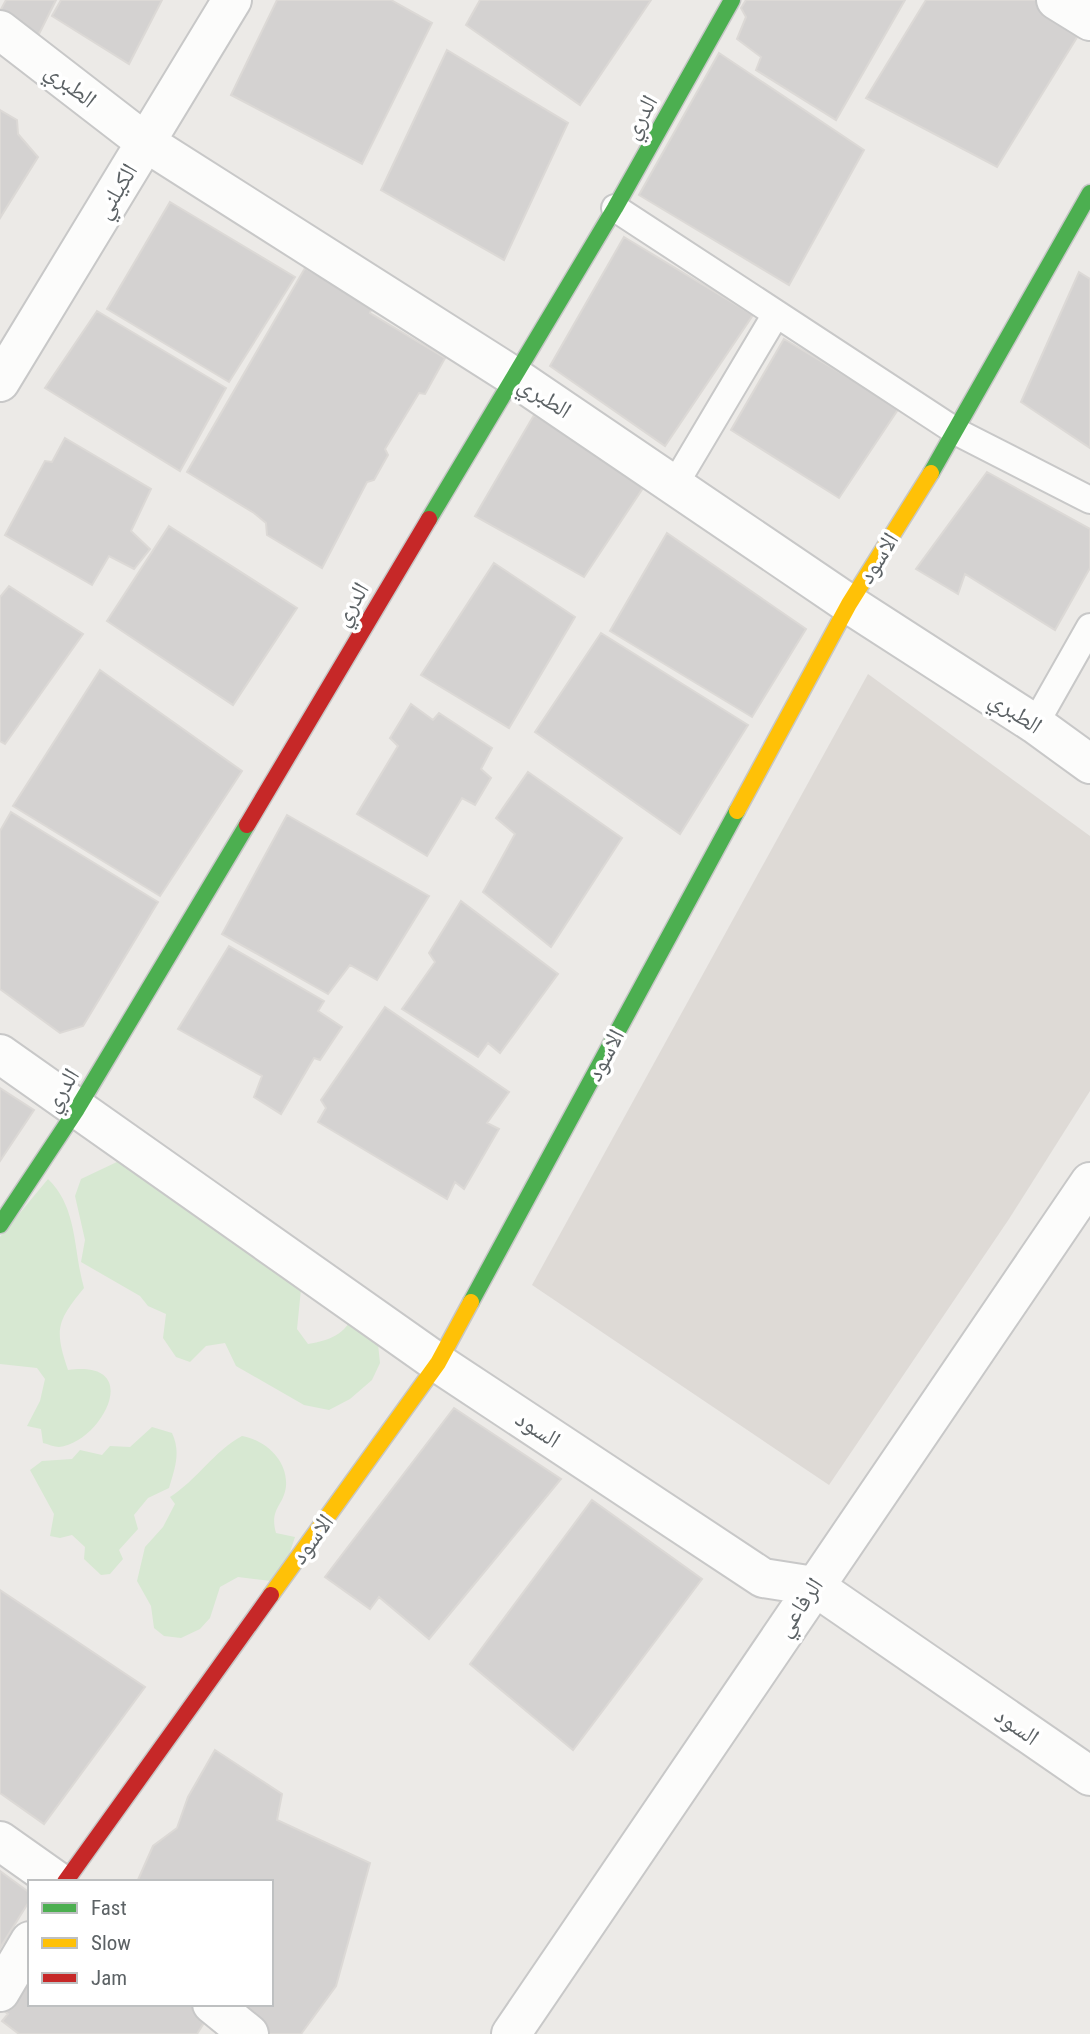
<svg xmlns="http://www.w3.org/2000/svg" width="1090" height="2034" viewBox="0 0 1090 2034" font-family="'Roboto Condensed','Noto Naskh Arabic',sans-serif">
<rect width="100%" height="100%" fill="#eceae7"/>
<path fill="#dedad6" d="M868 674 1090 836V1091L1009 1219 829 1485 532 1285Z"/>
<path fill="#d7e8d2" d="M119 1161 301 1289 297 1329 308 1344C331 1340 344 1335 355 1313L377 1334 380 1363 372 1380 350 1399 329 1410 304 1405 236 1366 225 1343 206 1346 190 1362 176 1357 163 1338 166 1314 148 1306 140 1296 81 1262 85 1240 75 1196 81 1179Z
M48 1179C78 1208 73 1250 84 1288 57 1321 54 1329 68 1370 146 1359 101 1443 59 1447 54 1447 48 1444 43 1443L41 1429 27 1426 40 1401 45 1379 37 1368 0 1364V1237Z
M152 1427 172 1433C181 1452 175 1468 169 1488L148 1498 134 1515 138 1529 119 1550 123 1559 110 1574 101 1575 84 1559 85 1547 72 1535 60 1538 50 1536 54 1514 30 1470 42 1461 72 1459 80 1450 102 1455 110 1446 130 1447Z
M242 1436C265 1440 288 1460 286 1486 284 1506 269 1508 276 1533L295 1537 280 1582 238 1577 220 1587 210 1618 200 1629 181 1638 164 1636 154 1628 151 1606 137 1581 145 1547 163 1527 175 1504 170 1497C197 1480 214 1451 242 1436Z"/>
<path fill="#d4d2d1" stroke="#dcd9d6" stroke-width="2" d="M6 0H56L36 40 0 11Z
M61 0H162L129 64 52 16Z
M277 0H391L432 23 362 164 231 95Z
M480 0H651L580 105 466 25Z
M746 0H905L836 120 756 70 761 57 737 39 746 17 741 8Z
M926 0H1041L1084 26 997 167 866 98Z
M447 50 568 123 504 260 381 190Z
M719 53 864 150 789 285 639 195Z
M0 110 17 120 18 134 38 157 0 218Z
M170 202 295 277 229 382 107 309Z
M624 237 753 315 665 446 550 366Z
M305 268 373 305 370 313 445 358 425 394 419 393 385 449 388 455 374 480 367 482 322 568 267 535 266 523 254 513 187 472Z
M1079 272 1090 279V448L1021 402Z
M97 311 226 388 180 471 45 388Z
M784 339 899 408 839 498 731 430Z
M534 415 647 482 584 577 475 516Z
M65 438 151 489 131 531 150 549 134 569 109 556 92 585 5 535 45 461 52 462Z
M987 472 1090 529V568L1055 630 965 574 958 594 916 569Z
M169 526 297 608 233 705 107 621Z
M667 533 806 629 752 717 610 631Z
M494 563 575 617 509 728 421 675Z
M9 586 83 634 5 744 0 741V597Z
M601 633 748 725 680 834 535 732Z
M100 670 242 771 160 896 13 806Z
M411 704 433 720 439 713 492 748 481 769 491 778 475 805 462 798 427 856 357 814 398 746 390 738Z
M528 772 622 838 551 947 483 892 515 834 496 818Z
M11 812 158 902 83 1026 60 1033 0 989V831Z
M287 815 429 896 377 980 350 965 328 994 222 934Z
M461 901 558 974 500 1053 488 1043 478 1057 402 1009 435 962 429 953Z
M229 946 324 1001 318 1011 342 1027 320 1060 314 1058 281 1114 254 1097 262 1076 178 1029Z
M385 1007 509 1092 487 1123 499 1129 464 1189 455 1182 447 1199 318 1122 326 1108 321 1100Z
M0 1088 34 1110 0 1161Z
M454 1408 561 1479 429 1639 379 1597 370 1609 325 1577Z
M592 1500 702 1579 573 1750 470 1664Z
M0 1590 145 1687 44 1824 0 1793Z
M215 1750 282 1794 277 1820 370 1863 336 1986 301 2034H269L230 2004H271V1882H137L153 1846 177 1828 188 1797Z
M0 1871 30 1893V1900L0 1948Z
M30 1958V2004H196L209 2015 197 2034H19L2 2021 8 2014 0 2008Z"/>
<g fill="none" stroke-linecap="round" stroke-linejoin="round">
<defs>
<path id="lane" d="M615 208 957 432 1090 500
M675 484 776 314
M1035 724 1090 627"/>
<path id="street" d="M1056 0 1090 21
M0 30 145 142 513 376 849 604 1035 724 1090 764
M0 382 232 0
M0 1054 438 1363 763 1578 814 1586 1090 1776
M0 1841 58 1882
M0 1992 30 1941
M212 2004 249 2034
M511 2034 1090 1182"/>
<path id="fast" d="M931 473 1090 193
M429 519 615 208 732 0
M0 1225 77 1109 247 825
M471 1302 737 811"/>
<path id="slow" d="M737 811 849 604 931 473
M271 1595 438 1363 471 1302"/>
<path id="jam" d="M247 825 429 519
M65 1882 271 1595"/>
</defs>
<use href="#lane" stroke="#c8c8c8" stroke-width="30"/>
<use href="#street" stroke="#c8c8c8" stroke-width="42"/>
<use href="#fast" stroke="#c7c7c7" stroke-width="19"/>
<use href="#slow" stroke="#c7c7c7" stroke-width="19"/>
<use href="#jam" stroke="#c7c7c7" stroke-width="19"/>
<use href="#lane" stroke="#fcfcfb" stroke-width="26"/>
<use href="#street" stroke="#fcfcfb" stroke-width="38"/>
<use href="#fast" stroke="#4caf50" stroke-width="16"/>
<use href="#slow" stroke="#ffc107" stroke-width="16"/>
<use href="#jam" stroke="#c62828" stroke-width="16"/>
</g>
<g text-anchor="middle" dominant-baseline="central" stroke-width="7" stroke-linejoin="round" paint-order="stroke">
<g font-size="24" fill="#5c6265" stroke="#fff">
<text transform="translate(71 85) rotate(38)">الطبري</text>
<text transform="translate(640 117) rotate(-61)">الدري</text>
<text transform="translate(116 191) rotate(-59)">الكيلني</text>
<text transform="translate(545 397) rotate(33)">الطبري</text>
<text transform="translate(878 558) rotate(-58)">الاسود</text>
<text transform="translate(351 604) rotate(-59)">الدري</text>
<text transform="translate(1016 712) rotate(34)">الطبري</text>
<text transform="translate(605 1055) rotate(-62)">الاسود</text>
<text transform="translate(61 1090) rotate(-58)">الدري</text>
<text transform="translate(538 1429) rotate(33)">السود</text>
<text transform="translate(312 1539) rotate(-54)">الاسود</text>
<text transform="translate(799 1607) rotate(-56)">الرفاعي</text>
<text transform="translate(1017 1726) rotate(35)">السود</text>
</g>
</g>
<rect x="28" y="1880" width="245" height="126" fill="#ffffff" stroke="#bec0c1" stroke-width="2"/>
<rect x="42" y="1903" width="35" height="10" fill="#4caf50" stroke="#bec0c1" stroke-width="2"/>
<text x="91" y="1915" font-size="21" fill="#5c6265">Fast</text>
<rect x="42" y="1938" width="35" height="10" fill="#ffc107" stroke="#bec0c1" stroke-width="2"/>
<text x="91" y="1950" font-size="21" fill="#5c6265">Slow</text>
<rect x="42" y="1973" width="35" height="10" fill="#c62828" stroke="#bec0c1" stroke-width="2"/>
<text x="91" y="1985" font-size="21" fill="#5c6265">Jam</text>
</svg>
